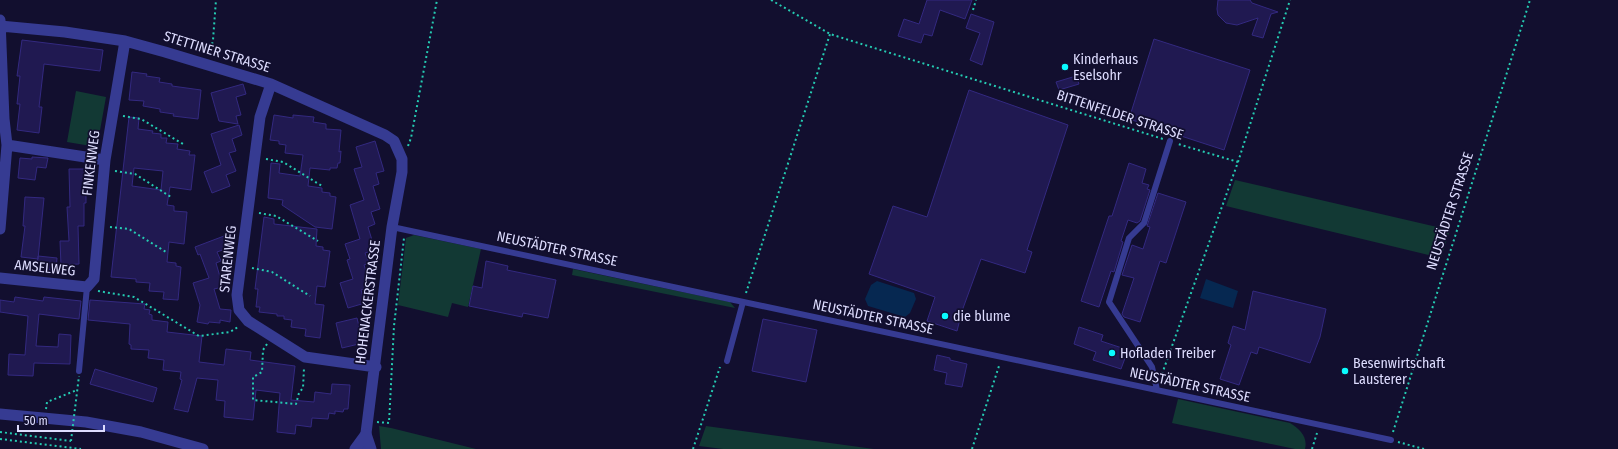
<svg xmlns="http://www.w3.org/2000/svg" width="1618" height="449" viewBox="0 0 1618 449" font-family="'Fira Sans Condensed',sans-serif">
<rect width="100%" height="100%" fill="#120f2f"/>
<path fill="#123934" d="M76 91 106 97 97 147 67 142Z
M1235 180 1450 230 1441 258 1226 206Z
M414 235 481 249 468 307 452 303 448 317 398 305 406 238Z
M573 269 730 302 735 308 572 275Z
M1178 399 1290 423C1300 429 1308 437 1305 449H1295L1172 423Z
M379 426 391 428 476 449H381Z
M706 426 874 449H723L699 446Z"/>
<path fill="#062851" d="M1206 279 1238 291 1233 308 1200 298Z
M877 281 914 293 916 299 910 313 905 317 868 306 865 299 871 285Z"/>
<path fill="#201951" stroke="#332980" fill-rule="evenodd" d="M927 0H972L965 19 940 10 932 36 924 34 921 43 898 36 904 19 919 24Z
M1218 0H1250L1252 3 1278 12 1271 14 1263 38 1252 35 1258 18 1237 25 1226 23 1218 15 1217 9Z
M971 14 994 22 982 65 970 60 980 33 966 28Z
M1154 39 1250 70 1224 150 1129 119Z
M22 40 103 50 100 71 44 64 39 107H42L39 133 17 130 20 104H17L20 76H17Z
M132 72 147 74 146 76 160 78 159 82 172 84V86L201 90 198 119 173 116 174 114 160 112V109L143 106 144 101 129 100Z
M1076 76 1079 84 1059 90 1056 82Z
M243 84 246 94 236 97 241 115 236 116 238 124 219 121 211 93Z
M969 90 1068 125 1027 250 1032 252 1025 273 981 259 962 311 957 331 927 321 935 297 869 274 893 206 927 217Z
M274 115 293 118V115L314 117 313 122 326 124V129L341 130 339 152 341 151 340 163H338L337 168H330V170L310 168 308 186 322 188V192L330 193V196L336 197 332 229 315 227 282 205 283 200 268 198 271 163 280 164 279 173 300 176 303 155 285 153 286 145 279 144V141L270 140Z
M129 117 139 118 138 129 153 131 152 133 161 134V138H167L166 143 178 144 177 149 190 151 189 155H195L191 190 170 187 167 205 174 206V211L187 212 184 244 169 242 167 262 176 263V266L181 267 178 300 163 299 164 292 149 291 150 283 136 282V279L111 277ZM134 168 163 171 161 190 132 186Z
M239 125 242 135 232 139 236 151 229 153 236 171 226 175 230 186 212 193 204 172 221 165 211 134Z
M375 141 384 171 376 173 379 184 373 186 380 209 371 212 375 224 368 227 375 250 365 253 369 263 364 265 371 286 361 290 365 303 348 308 340 283 353 279 347 260 350 259 345 244 360 239 350 205 364 200 354 169 362 167 356 147Z
M32 157 48 158 46 168 37 167 35 180 18 178 20 158 32 159Z
M1129 163 1146 169 1142 183 1149 185 1147 189 1150 190 1140 221 1137 223 1128 220 1121 241 1123 242 1114 272 1111 271 1099 307 1081 301 1109 216H1112Z
M69 169H86V203H84V226H78L79 264 61 265 60 241H69L67 207H70Z
M1158 193 1186 202 1166 263 1160 261 1140 322 1124 317 1122 314 1134 278 1122 275 1132 245 1143 249 1150 227 1147 226Z
M25 197 44 198 38 259 21 257 25 226H23Z
M264 217 274 219V224L317 229 316 246 323 247V250L330 251 325 287 317 286 315 304 324 305 320 338 305 336 306 329 291 327 292 320 284 319V316H277V314L259 312 260 307H256L258 289H255Z
M224 236 228 248 217 252 221 261 216 263 223 287 214 289 220 309 231 310 230 322 220 320V323L209 322 208 324 197 322 200 305 193 283 209 278 200 254 198 255 195 247Z
M38 256 57 258 56 270 37 268Z
M486 261 508 266 507 270 556 280 548 318 523 313 522 317 469 306 473 286 482 288Z
M1253 291 1326 309 1320 337 1310 363 1259 347 1257 354 1251 352 1239 385 1220 379 1231 345 1228 343 1233 326 1245 330Z
M15 297 43 301 44 297 81 301 79 319 39 314 36 346 58 347 59 334 71 335 70 364 34 363 33 376 8 375 9 354 25 355 28 316 0 312V300L14 302Z
M90 300 145 304 144 309 150 310 149 314 152 315V320L168 322 167 332 202 336 199 362 224 365 226 349 251 352 250 360 295 366 291 400 314 402 315 392 331 394 332 384 350 385 348 409H344L343 412 335 411V414L329 413 328 419 312 418 311 427 296 425 295 434 277 432 280 393 256 390 253 420 224 417 225 401 216 400 218 380 197 378 188 412 174 409 182 380 180 379 181 372 163 370 164 360 148 358 149 350 131 349V345L129 344 130 324 88 320Z
M357 318 363 343 342 348 336 323Z
M763 319 817 330 806 382 752 371Z
M1079 327 1103 335 1101 341 1128 350 1121 369 1093 360 1096 352 1074 344Z
M937 355 950 358V360L967 364 962 387 945 384 947 373 934 370Z
M95 369 157 388 153 402 90 384Z"/>
<g fill="none" stroke-linecap="round" stroke-linejoin="round">
<path stroke="#25cbb2" stroke-width="2" stroke-dasharray="2 3" stroke-linecap="butt" d="M771 0 830 34 1163 139
M973 10 976 0
M210 54 213 40 216 0
M123 116 141 119 183 144
M408 146 411 138 437 0
M266 159 283 162 322 186
M1238 162 1290 0
M115 171 135 174 171 197
M259 213 276 216 318 241
M110 227 129 229 166 252
M252 268 272 272 310 296
M98 291 134 297 199 336 230 332 238 327
M746 293 830 34
M267 344 263 350 262 372 253 377V400L296 404 299 393 303 388 304 368
M1162 374 1238 162 1178 144
M46 409 47 402 77 390
M377 422 389 423 394 326 404 238
M0 432 71 441
M1393 432 1530 0
M0 439 81 449
M1398 442 1424 449
M693 449 720 367
M972 449 999 366
M1312 449 1317 433"/>
<path stroke="#363b92" stroke-width="6" d="M392 227 1391 440
M727 361 743 302
M79 371 87 287
M1157 390 1152 367 1109 302 1129 238 1144 223 1170 141"/>
<path stroke="#363b92" stroke-width="11" d="M0 26 65 32 125 41 165 52 271 84 385 135 394 141 402 159V172L392 227 364 449
M271 84 260 117 237 295 239 310 248 321 305 357 376 367
M7 145 105 160
M0 229 7 145 4 119 0 20
M0 278 87 287 94 279 105 160 125 41"/>
<path stroke="#363b92" stroke-width="11" d="M0 414 86 422 141 432 203 449
M366 434 371 449
M355 449 366 434"/>
<path stroke="#25cbb2" stroke-width="2" stroke-dasharray="2 3" stroke-linecap="butt" d="M71 441 79 376"/>
</g>
<g fill="#09fcff" stroke="#120f2f" stroke-width="1.5">
<circle cx="1065" cy="67" r="4"/>
<circle cx="945" cy="316" r="4"/>
<circle cx="1112" cy="353" r="4"/>
<circle cx="1345" cy="371" r="4"/>
</g>
<g text-anchor="middle" dominant-baseline="central" stroke-width="3.5" stroke-linejoin="round" paint-order="stroke">
<g font-size="14" fill="#deddff" stroke="#120f2f">
<text transform="translate(217 52) rotate(17)">STETTINER STRASSE</text>
<text transform="translate(1120 115) rotate(18)">BITTENFELDER STRASSE</text>
<text transform="translate(91 163) rotate(-83)">FINKENWEG</text>
<text transform="translate(1450 211) rotate(-72)">NEUSTÄDTER STRASSE</text>
<text transform="translate(557 249) rotate(12)">NEUSTÄDTER STRASSE</text>
<text transform="translate(228 259) rotate(-84)">STARENWEG</text>
<text transform="translate(45 268) rotate(6)">AMSELWEG</text>
<text transform="translate(368 302) rotate(-83)">HOHENACKERSTRASSE</text>
<text transform="translate(873 317) rotate(12)">NEUSTÄDTER STRASSE</text>
<text transform="translate(1190 385) rotate(12)">NEUSTÄDTER STRASSE</text>
</g>
<g font-size="14" fill="#deddff" stroke="#120f2f" text-anchor="start">
<text x="1073" y="59">Kinderhaus<tspan x="1073" dy="16">Eselsohr</tspan></text>
<text x="953" y="316">die blume</text>
<text x="1120" y="353">Hofladen Treiber</text>
<text x="1353" y="363">Besenwirtschaft<tspan x="1353" dy="16">Lausterer</tspan></text>
</g>
</g>
<path d="M18 425v6h86v-6" fill="none" stroke="#deddff" stroke-width="2"/>
<text x="24" y="425" font-size="12" fill="#deddff" stroke="#120f2f" stroke-width="3" paint-order="stroke">50 m</text>
</svg>
